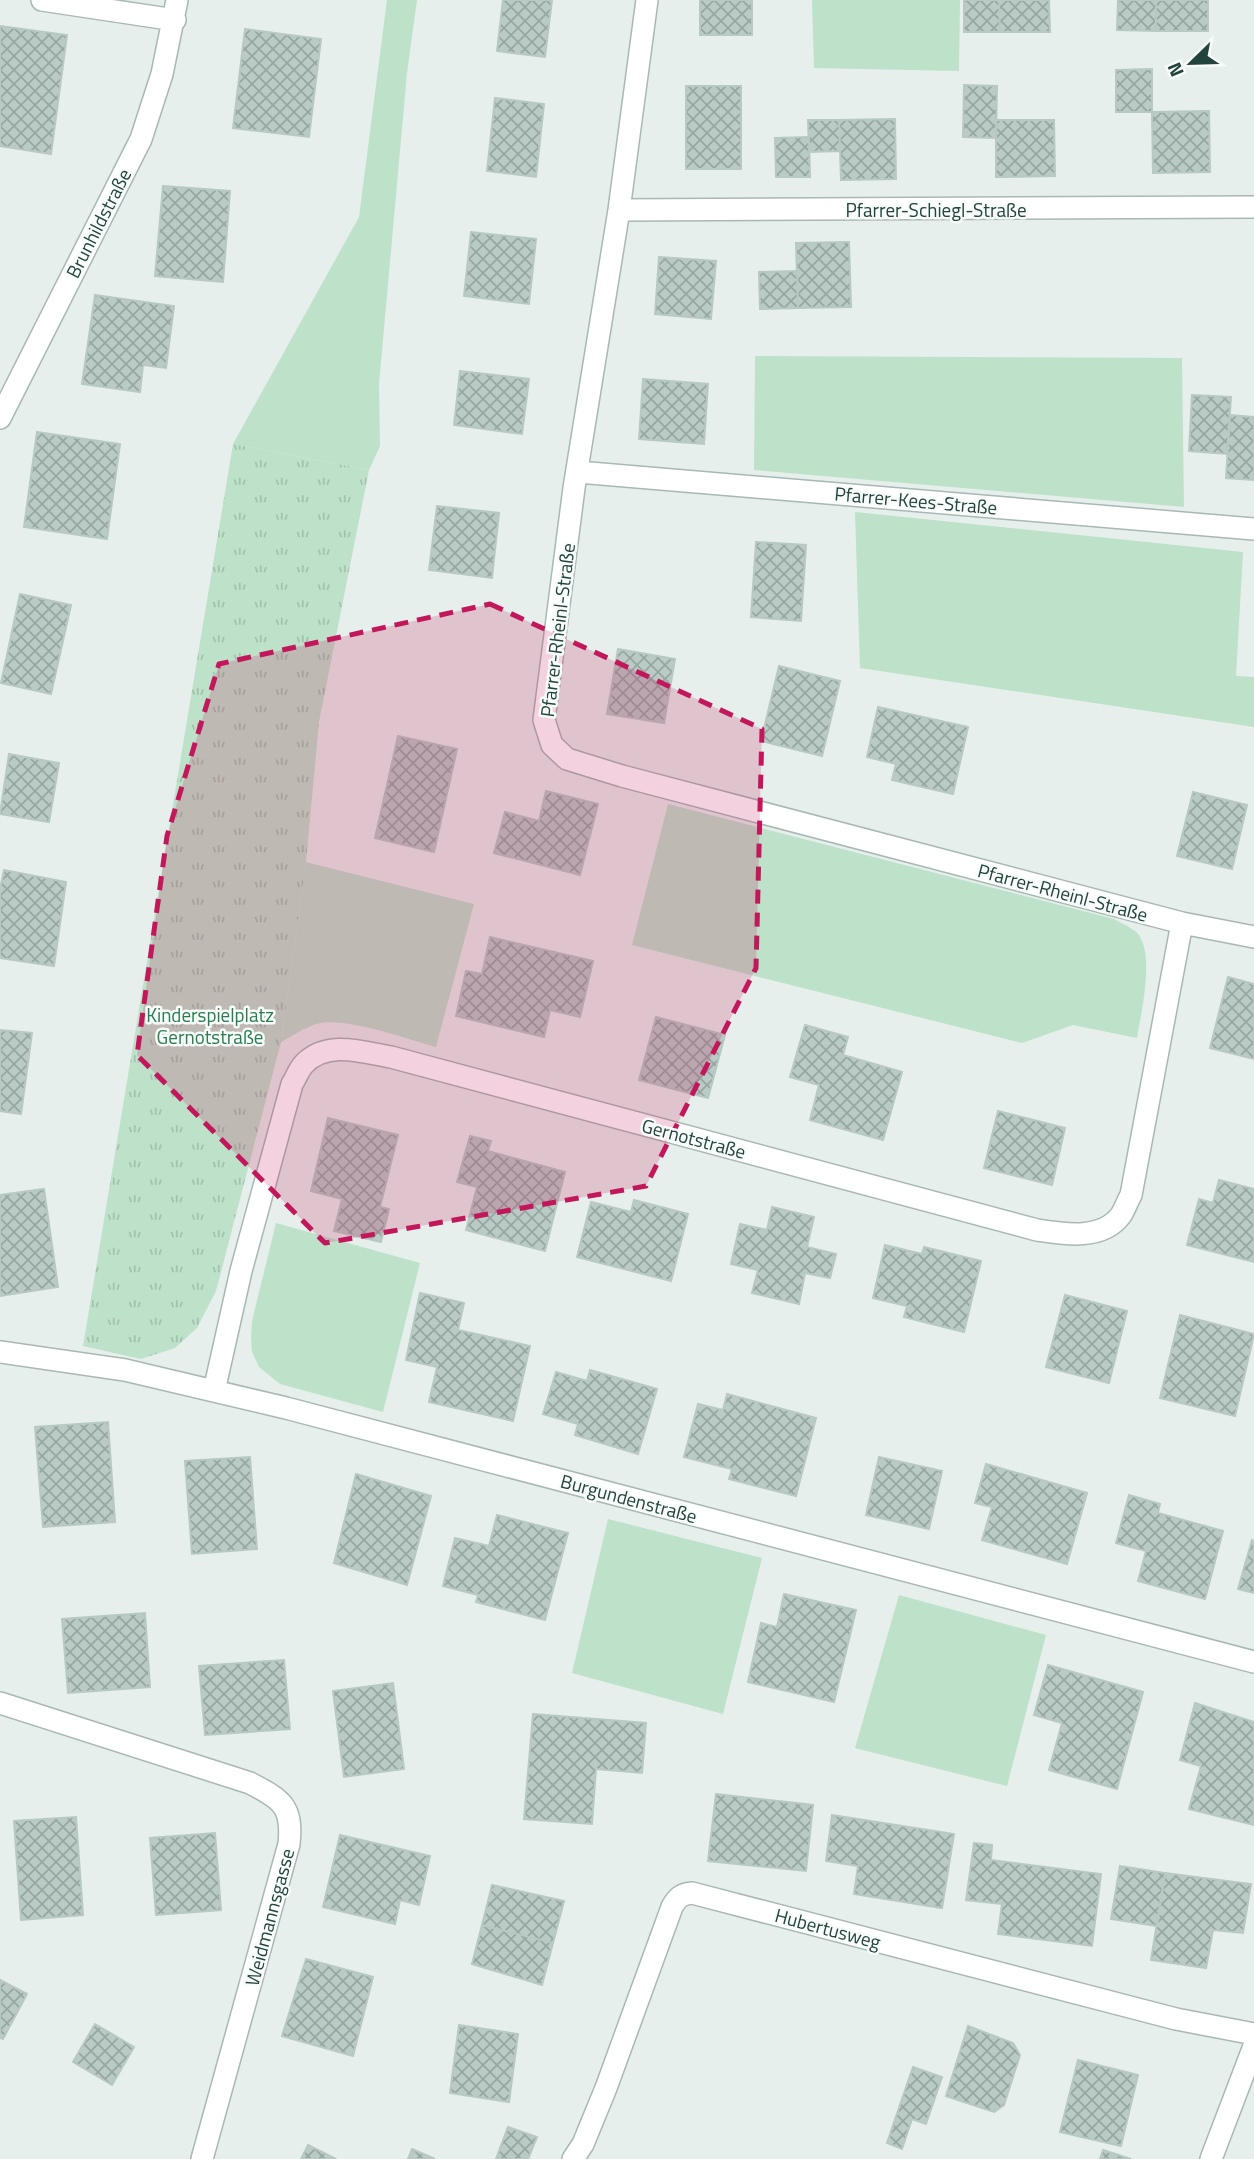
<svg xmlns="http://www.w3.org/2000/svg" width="1254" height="2159" viewBox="0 0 1254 2159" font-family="'Titillium Web',sans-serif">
<defs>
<pattern id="park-tufts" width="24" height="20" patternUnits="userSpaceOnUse" patternTransform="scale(1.75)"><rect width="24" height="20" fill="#bee1ca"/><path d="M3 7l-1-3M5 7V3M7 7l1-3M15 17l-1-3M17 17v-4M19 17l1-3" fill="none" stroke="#a3c2ae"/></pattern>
<pattern id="building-cross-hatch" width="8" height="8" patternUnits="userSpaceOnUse" patternTransform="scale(1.75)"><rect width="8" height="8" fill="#bacac5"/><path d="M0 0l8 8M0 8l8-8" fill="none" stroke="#97a6a1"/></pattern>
</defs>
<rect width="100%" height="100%" fill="#e6efec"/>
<path fill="#bee1ca" d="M387 0H417L407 73 379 384 380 446 369 470 233 444 359 217Z
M812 0H960L959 71 814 68Z
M755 356 1182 358 1184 507 754 470Z
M855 512 1243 552 1236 676 1254 677V727L860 668Z
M668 804 1114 919C1121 923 1133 928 1138 934 1155 955 1141 1013 1137 1038L1073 1025 1022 1043 632 945Z
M306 862 474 904 436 1047C406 1039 344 1016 316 1024 304 1028 292 1036 281 1042Z
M276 1223 420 1263 383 1412 280 1384 259 1367 252 1352 251 1338 252 1321Z
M608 1519 762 1558 723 1714 572 1673Z
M899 1595 1046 1635 1007 1786 855 1748Z"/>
<path fill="url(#park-tufts)" d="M233 444 369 470 319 722 306 862 281 1042 216 1291 197 1328 175 1348 141 1359 83 1346Z"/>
<path fill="url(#building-cross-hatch)" stroke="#b7c9c3" stroke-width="2" d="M503 0H552L545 57 497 51Z
M700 0H752V35H700Z
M964 0H999L1000 32H964Z
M999 0H1049L1050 32H1000Z
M1118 0H1156V31L1117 30Z
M1156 0H1208V31H1156Z
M0 26 67 35 51 154 0 146Z
M245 29 321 39 309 137 233 128Z
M1152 69V112H1116V70Z
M964 85 997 86 996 138 963 137Z
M686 86H741V169H686Z
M495 98 544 104 536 177 487 171Z
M1209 111 1210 172 1153 173 1152 112Z
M895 119 896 179 841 180 839 120Z
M808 120H839L840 151 809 152Z
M996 120H1054L1055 176 996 177Z
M809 137 810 177H776L775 138Z
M163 186 230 191 223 282 155 276Z
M471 232 536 239 529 304 464 296Z
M849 242 851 307 798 308 796 243Z
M659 257 716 261 711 319 655 314Z
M797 271 798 308 760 309 759 272Z
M95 295 174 306 166 368 143 365 140 392 82 384Z
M460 371 529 379 522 434 454 425Z
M643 379 708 384 704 444 639 439Z
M1192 395 1231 397 1227 454 1189 451Z
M1230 415 1254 417V480L1226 478Z
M37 432 120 444 107 539 24 527Z
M437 506 499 513 492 578 429 570Z
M756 542 806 545 801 621 751 617Z
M20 594 71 605 51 694 1 683Z
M618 649 675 659 664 723 607 714Z
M779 666 840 681 822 756 761 741Z
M878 707 968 727 953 794 892 780 896 764 867 757Z
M398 736 457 749 434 852 375 838Z
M9 754 59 763 49 822 0 814Z
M546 791 598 804 580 875 494 853 505 812 539 821Z
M1193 792 1247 805 1232 869 1177 856Z
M4 870 66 882 54 966 0 958V889Z
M490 937 593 961 580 1017 550 1010 544 1037 456 1016 466 971 482 974Z
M1228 977 1254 984V1059L1210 1048Z
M656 1017 725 1035 708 1098 639 1080Z
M805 1025 848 1037 843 1055 902 1072 883 1140 810 1120 819 1085 790 1077Z
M0 1030 32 1033 21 1114 0 1111Z
M998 1111 1065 1128 1052 1185 984 1168Z
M328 1118 398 1135 380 1207 389 1209 381 1242 334 1231 342 1199 311 1191Z
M470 1136 491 1141 488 1151 565 1172 545 1251 466 1230 477 1187 457 1182Z
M1219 1180 1254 1189V1262L1187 1245 1199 1199 1213 1203Z
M44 1189 58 1287 0 1296V1195Z
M634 1200 688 1214 671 1281 577 1257 591 1202 631 1212Z
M772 1207 814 1217 807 1247 836 1254 830 1278 805 1273 799 1304 752 1293 758 1270 731 1264 740 1224 767 1230Z
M885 1245 922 1254 924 1247 981 1261 964 1332 904 1317 907 1306 873 1298Z
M420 1293 464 1303 458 1330 530 1346 513 1421 429 1402 437 1367 406 1360Z
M1065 1295 1127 1311 1109 1383 1046 1367Z
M1180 1315 1254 1334 1235 1416 1160 1398Z
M590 1370 657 1389 638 1454 575 1435 578 1424 543 1414 556 1372 587 1381Z
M727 1394 816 1418 796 1496 729 1479 732 1469 684 1457 698 1404 723 1410Z
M108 1422 115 1522 43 1527 35 1427Z
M250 1457 257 1549 192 1554 185 1461Z
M879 1457 942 1471 929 1529 866 1515Z
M986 1464 1087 1493 1067 1564 982 1540 992 1507 975 1503Z
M356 1474 431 1496 407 1585 334 1563Z
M1129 1495 1160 1504 1158 1513 1223 1531 1205 1599 1138 1581 1146 1551 1116 1543Z
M497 1515 568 1533 545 1620 476 1602 478 1595 443 1586 455 1538 489 1546Z
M1252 1540 1254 1541V1593L1238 1589Z
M784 1594 856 1610 834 1702 748 1682 761 1623 777 1627Z
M145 1613 150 1687 68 1693 62 1619Z
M284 1660 290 1729 205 1735 199 1666Z
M1048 1665 1143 1692 1117 1789 1049 1770 1062 1723 1034 1715Z
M393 1683 404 1769 344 1777 333 1691Z
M1195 1703 1254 1722V1825L1189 1809 1201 1766 1180 1760Z
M533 1714 646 1723 642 1773 596 1769 592 1824 524 1819Z
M716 1794 813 1805 806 1871 708 1861Z
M832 1815 954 1834 942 1908 854 1894 858 1866 826 1861Z
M76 1817 83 1915 21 1920 14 1821Z
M215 1833 221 1910 156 1915 150 1838Z
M340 1835 430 1856 419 1905 400 1900 395 1924 323 1907Z
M974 1843 992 1845 991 1860 1101 1874 1092 1946 998 1934 1002 1904 966 1900Z
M1120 1866 1165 1873 1157 1926 1111 1919Z
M1165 1873 1251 1884 1243 1933 1213 1930 1206 1968 1151 1960Z
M492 1885 564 1901 553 1943 482 1925Z
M482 1925 553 1943 542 1985 472 1964Z
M306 1959 373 1977 353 2056 282 2036Z
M0 1980 27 1994 3 2039 0 2038Z
M95 2024 134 2047 112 2085 73 2062Z
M459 2025 518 2034 509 2102 450 2093Z
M968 2026 1013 2043 1020 2055 1004 2105 994 2112 946 2096Z
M1078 2060 1138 2075 1121 2146 1060 2132Z
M913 2067 942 2077 926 2124 912 2119 902 2149 887 2143Z
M508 2127 537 2137 528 2159H496Z
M308 2145 336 2159H301Z
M412 2149 435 2159H408Z
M1103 2150 1131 2159H1100Z"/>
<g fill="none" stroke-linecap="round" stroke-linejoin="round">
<defs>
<path id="street" d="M42 0 175 20
M647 0 619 210 574 488 544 720 552 745 567 759 622 776 1182 923 1254 937
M619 210 1254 207
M0 418 141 139 162 74 177 0
M578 472 1254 529
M0 1352 125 1370 286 1408 1254 1662
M214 1391 241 1271 292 1084C296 1078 299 1069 304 1064 327 1040 362 1052 391 1057L1037 1230C1063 1234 1102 1241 1121 1215 1125 1209 1127 1202 1131 1195L1182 923
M0 1703 250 1783C282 1800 293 1806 289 1844L202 2159
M573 2159 583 2144 606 2088 672 1907C677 1898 681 1894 692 1893L1176 2019 1254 2034
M1211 2159 1254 2046"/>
</defs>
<use href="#street" stroke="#a8b8b4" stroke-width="24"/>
<use href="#street" stroke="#fff" stroke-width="21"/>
</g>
<path fill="#c2185b" fill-opacity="0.2" stroke="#c2185b" stroke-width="5" stroke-dasharray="14 9" stroke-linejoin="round" d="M490 604 762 729 756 968 646 1186 325 1243 137 1055 167 836 219 664Z"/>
<g text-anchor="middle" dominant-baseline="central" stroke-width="5" stroke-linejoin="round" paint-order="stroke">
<g font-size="19" fill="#23433d" stroke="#f7fbf9">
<text x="936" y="209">Pfarrer-Schiegl-Straße</text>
<text transform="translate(98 223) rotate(-63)">Brunhildstraße</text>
<text transform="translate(916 500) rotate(5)">Pfarrer-Kees-Straße</text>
<text transform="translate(557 630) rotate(-83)">Pfarrer-Rheinl-Straße</text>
<text transform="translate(1063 892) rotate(15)">Pfarrer-Rheinl-Straße</text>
<text transform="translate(694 1138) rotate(15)">Gernotstraße</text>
<text transform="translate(629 1498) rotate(15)">Burgundenstraße</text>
<text transform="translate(269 1917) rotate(-75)">Weidmannsgasse</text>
<text transform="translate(828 1928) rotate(15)">Hubertusweg</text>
</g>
<g font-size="19" fill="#2a7c51" stroke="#f7fbf9">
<text x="210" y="1014">Kinderspielplatz<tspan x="210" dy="22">Gernotstraße</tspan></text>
</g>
</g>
<g transform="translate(1191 63) rotate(247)" stroke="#f7fbf9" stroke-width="5" paint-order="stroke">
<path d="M0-5L12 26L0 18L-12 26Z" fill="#23433d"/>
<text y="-10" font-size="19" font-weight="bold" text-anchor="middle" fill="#23433d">N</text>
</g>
</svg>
